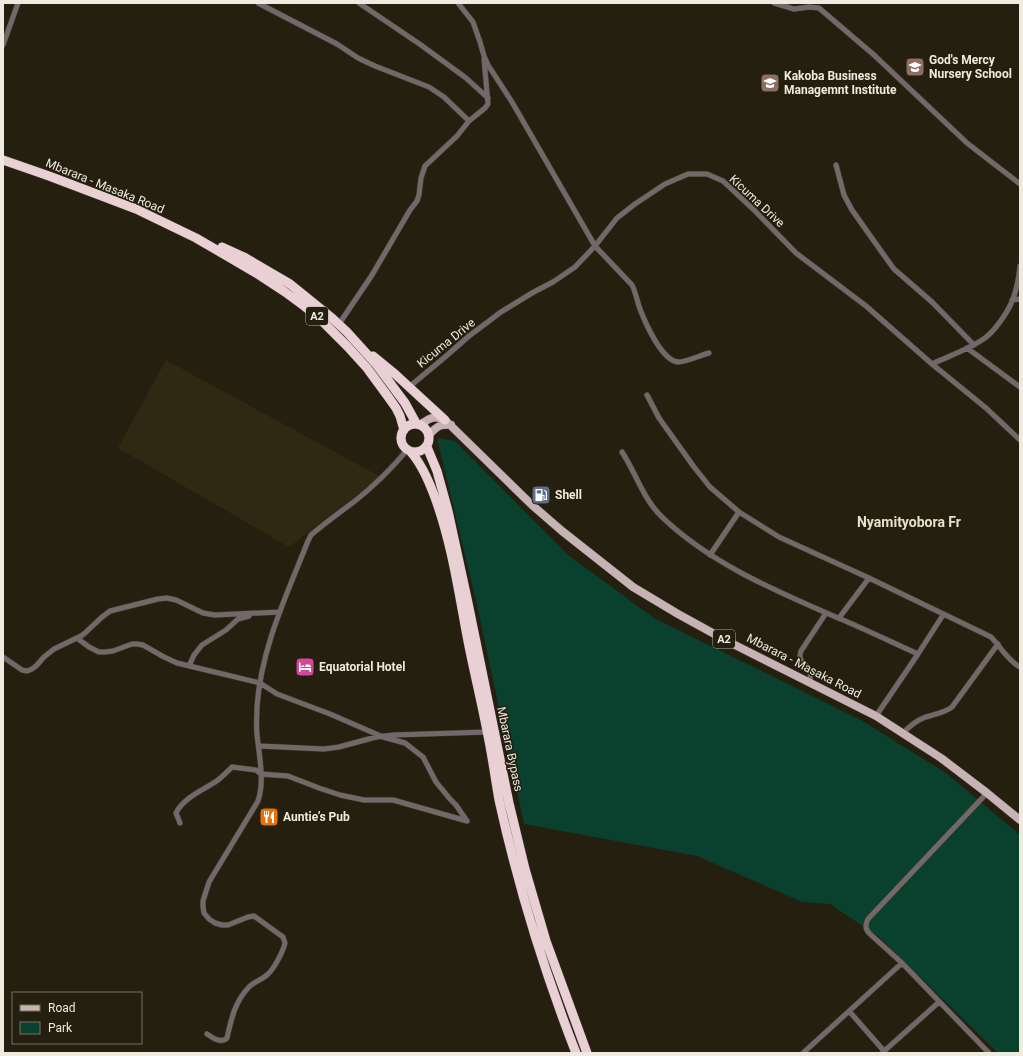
<svg xmlns="http://www.w3.org/2000/svg" width="1023" height="1056" viewBox="0 0 1023 1056" font-family="Roboto,sans-serif">
<rect width="100%" height="100%" fill="#251f0f"/>
<path fill="#302812" d="M166 360 381 477 289 547 118 448Z"/>
<path fill="#0a402e" d="M437 438 455 441 568 555 654 618 861 720 946 773 1020 835V1053H998L879 937 830 904 802 902 697 856 524 824 477 605Z"/>
<g fill="none" stroke-linecap="round" stroke-linejoin="round">
<defs>
<path id="street" d="M258 3 337 44 358 58 375 66 429 87 444 97 469 121
M359 3 421 45 466 78 488 98
M458 3 473 22 480 42 484 56 488 65 512 102 595 246 632 285C636 293 637 301 640 309 645 322 662 362 679 362 686 362 701 355 709 353
M774 3 794 9 809 7 819 8 874 55 967 143 1020 184
M3 45 18 3
M836 165 844 195 852 210 886 258 894 269 932 302 974 345
M1012 300 1020 299
M339 324 372 275 410 210 417 201 419 195 421 178 425 166 457 136 469 121 485 108 488 104 484 59
M967 348 1020 387
M932 364C949 356 967 350 982 340 994 333 1008 312 1013 299 1017 288 1019 277 1020 266
M409 387 445 357 469 336 501 312 532 293 553 282 575 267 595 246 617 218 635 204 665 184 688 174H707L723 181 755 211 796 253 866 306 932 364 986 408 1020 440
M647 395 659 418 694 467 710 487 739 512 779 537 869 578 991 637C1000 646 1008 661 1020 667
M622 452C636 473 643 499 662 517 711 564 776 591 838 618 865 629 891 642 918 654
M710 555 739 512
M839 618 869 578
M77 638 89 647 99 652H105L113 651 132 644H137L143 645 164 657 177 663 260 683 277 694 330 714 383 737 405 743 423 757 436 782 450 799 456 805 467 821
M3 657 22 670 27 671 32 669 36 666 44 657 54 649 81 636 85 633 102 617 110 611 158 599 167 598 176 600 203 613 215 615 280 612
M189 666 194 655 202 645 226 630 238 619 249 616
M810 682C810 679 811 675 810 671 806 662 797 663 801 651L826 613
M876 716 918 654 943 615
M903 733C909 727 914 722 921 719 932 714 943 714 952 707L998 644
M259 746 324 749 339 747 376 737 394 735 487 732
M987 793 868 919C865 925 865 929 870 934L902 963 989 1053
M180 823 176 813C184 797 204 790 218 780 223 776 228 771 232 767L256 770 261 774 288 776 319 788 340 795 364 800H393L467 821
M849 1011 884 1051
M207 1034C213 1038 221 1044 227 1038 231 1020 235 1001 249 987 254 982 261 980 267 975 274 969 283 952 285 943L283 937 254 916 248 917 228 925H222L215 923 209 919 204 913 203 907V901L209 882 258 801C265 780 259 756 257 734 256 725 257 716 257 707 261 648 287 594 308 541L311 535C325 523 340 512 355 501 374 486 392 468 408 449
M803 1053 902 963
M882 1053 939 1002"/>
<path id="primary" d="M421 424C430 418 434 415 445 420L532 505 562 531 633 587 678 614 729 642 876 716 941 758 987 793 1020 820
M429 435C437 426 440 424 451 425"/>
<path id="highway" d="M3 160 49 176 136 209 196 238 256 273 285 292 304 306 318 317 347 346 367 368 389 398 396 408 400 416 404 430
M222 247 244 257 290 284 332 318 347 332 376 364 405 403 416 423
M373 356 395 374 445 420
M401 438a14 14 0 1 1 28 0a14 14 0 1 1-28 0Z
M427 447 437 471 448 511 468 603 509 803 525 869 546 941 587 1053
M410 451C421 463 428 479 434 495 451 540 458 588 467 636 473 668 481 699 487 731 492 754 495 777 499 800 518 886 544 971 576 1053"/>
</defs>
<use href="#street" stroke="#413b2c" stroke-width="6"/>
<use href="#primary" stroke="#413b2c" stroke-width="9"/>
<use href="#highway" stroke="#413b2c" stroke-width="10"/>
<use href="#street" stroke="#72686a" stroke-width="5"/>
<use href="#primary" stroke="#c7b3b5" stroke-width="8"/>
<use href="#highway" stroke="#e9d0d4" stroke-width="9"/>
</g>
<defs>
<symbol id="school-square" viewBox="-11 -11 22 22"><rect x="-9" y="-9" width="18" height="18" rx="4" fill="#8d6e63" stroke="#251f0f"/><path d="M0-5L7-2L0 1L-7-2ZM-4 1L0 2.5L4 1V4Q0 6-4 4Z" fill="#fff"/></symbol>
<symbol id="fuel-square" viewBox="-11 -11 22 22"><rect x="-9" y="-9" width="18" height="18" rx="4" fill="#5c6f8a" stroke="#251f0f"/><path d="M-5.5-6h7V0h2V4h1.3V-2.5L3-4.5l.8-.8L6-3V5H2.5V1h-1V6h-7ZM-4.2-4.7v3.2H.2V-4.7Z" fill="#fff"/></symbol>
<symbol id="hotel-square" viewBox="-11 -11 22 22"><rect x="-9" y="-9" width="18" height="18" rx="4" fill="#d1479c" stroke="#251f0f"/><path d="M-6-4.5h1.5V1H6V5H4.5V3h-9V5H-6ZM-4 0a1.8 1.8 0 1 1 3.6 0ZM.5 0V-2.5h3Q6-2.5 6 0Z" fill="#fff"/></symbol>
<symbol id="restaurant-square" viewBox="-11 -11 22 22"><rect x="-9" y="-9" width="18" height="18" rx="4" fill="#e8710a" stroke="#251f0f"/><path d="M-5-6h1v4h1v-4h1v4h1v-4h1v5L-1.5 .5V6h-2V.5L-5-1ZM5-6V6H3V1.5H1.5Q1.5-4 5-6Z" fill="#fff"/></symbol>
</defs>
<g fill-rule="evenodd">
<use href="#school-square" x="904" y="56" width="22" height="22"/>
<use href="#school-square" x="759" y="72" width="22" height="22"/>
<use href="#fuel-square" x="530" y="484" width="22" height="22"/>
<use href="#hotel-square" x="294" y="656" width="22" height="22"/>
<use href="#restaurant-square" x="258" y="806" width="22" height="22"/>
</g>
<g text-anchor="middle" dominant-baseline="central" stroke-width="3" stroke-linejoin="round" paint-order="stroke">
<g fill="#251f0f" stroke="#b1ada1" stroke-width="1">
<rect x="306" y="307" width="22" height="18" rx="3"/>
<rect x="713" y="630" width="22" height="18" rx="3"/>
</g>
<g font-size="11" font-weight="bold" fill="#edeae0">
<text x="317" y="316">A2</text>
<text x="724" y="639">A2</text>
</g>
<g font-size="12" font-weight="bold" fill="#edeae0" stroke="#251f0f" text-anchor="start">
<text x="929" y="60">God's Mercy<tspan x="929" dy="14">Nursery School</tspan></text>
<text x="784" y="76">Kakoba Business<tspan x="784" dy="14">Managemnt Institute</tspan></text>
<text x="555" y="495">Shell</text>
<text x="319" y="667">Equatorial Hotel</text>
<text x="283" y="817">Auntie’s Pub</text>
</g>
<g font-size="12" fill="#edeae0" stroke="#251f0f">
<text transform="translate(105 186) rotate(22)">Mbarara - Masaka Road</text>
<text transform="translate(757 201) rotate(43)">Kicuma Drive</text>
<text transform="translate(446 343) rotate(-39)">Kicuma Drive</text>
<text transform="translate(804 666) rotate(27)">Mbarara - Masaka Road</text>
<text transform="translate(510 749) rotate(78)">Mbarara Bypass</text>
</g>
<g font-size="14" font-weight="bold" fill="#e6dfcb" stroke="#251f0f">
<text x="909" y="522">Nyamityobora Fr</text>
</g>
</g>
<rect width="1023" height="1056" fill="none" stroke="#edeae0" stroke-width="8"/>
<rect x="12" y="992" width="130" height="52" fill="#251f0f" stroke="#757063"/>
<rect x="20" y="1005" width="20" height="6" fill="#c7b3b5" stroke="#757063"/>
<text x="48" y="1012" font-size="12" fill="#edeae0">Road</text>
<rect x="20" y="1022" width="20" height="12" fill="#0a402e" stroke="#757063"/>
<text x="48" y="1032" font-size="12" fill="#edeae0">Park</text>
</svg>
